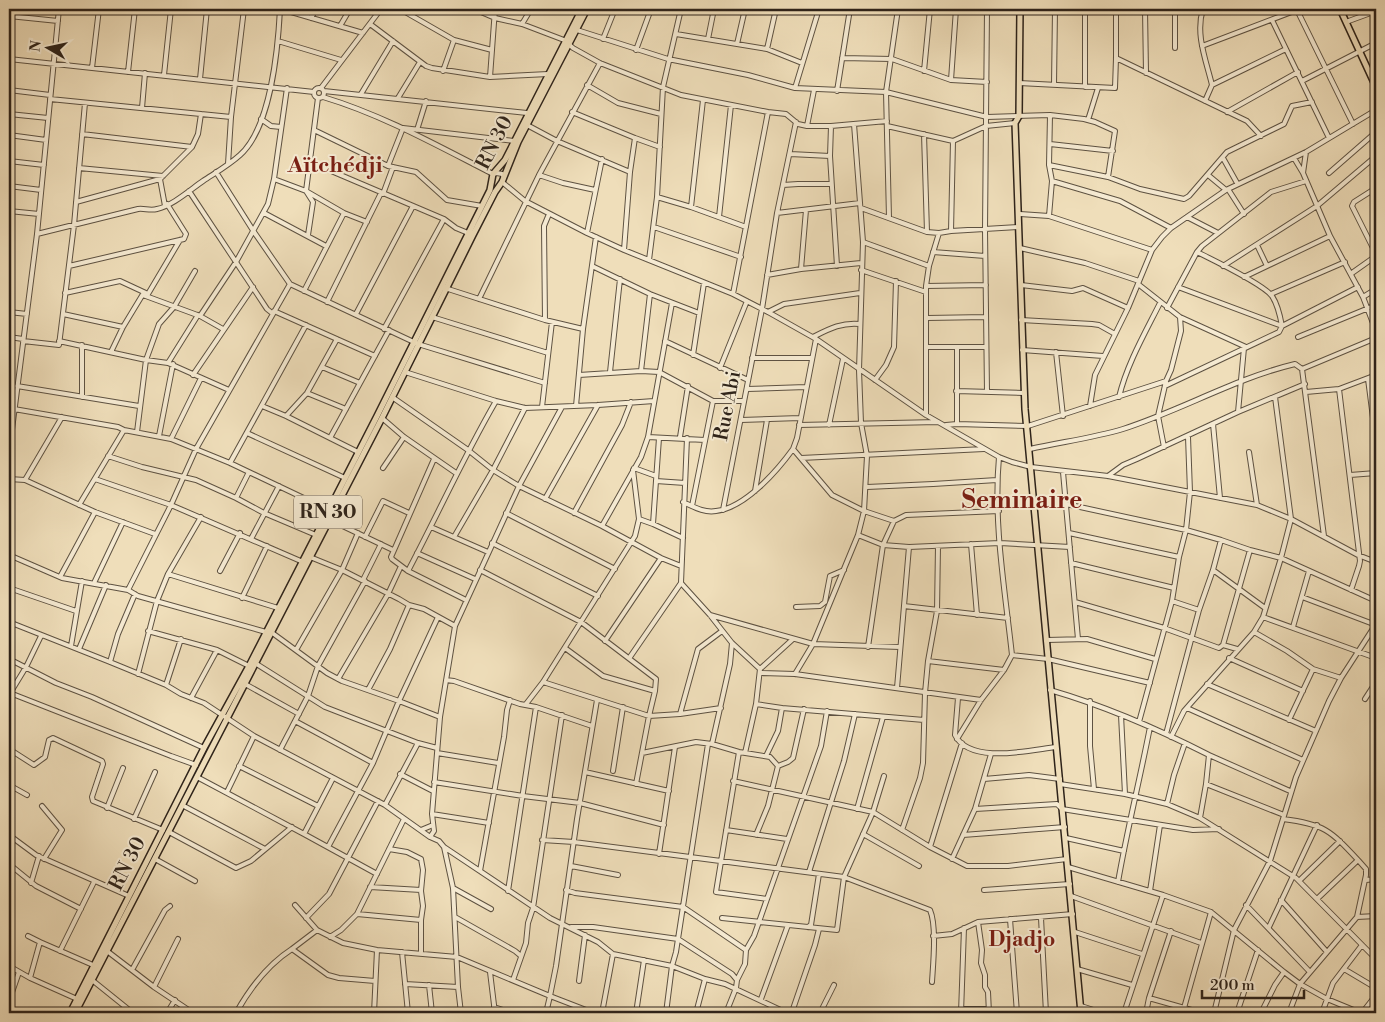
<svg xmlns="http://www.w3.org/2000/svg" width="1385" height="1022" viewBox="0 0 1385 1022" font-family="'Libre Bodoni',serif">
<rect width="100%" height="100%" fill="#efdeba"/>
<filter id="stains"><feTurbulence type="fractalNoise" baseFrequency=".004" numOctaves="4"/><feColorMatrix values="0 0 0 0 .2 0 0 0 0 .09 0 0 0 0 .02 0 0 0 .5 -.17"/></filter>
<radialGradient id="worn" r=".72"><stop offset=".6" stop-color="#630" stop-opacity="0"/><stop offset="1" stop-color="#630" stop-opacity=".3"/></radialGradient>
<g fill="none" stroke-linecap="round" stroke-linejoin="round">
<defs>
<path id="minor" d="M281 9 363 33
M400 9 454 40 492 50
M474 9 495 18 522 24 564 40 573 48 600 63 681 95 768 112 786 114 798 124 807 126H831L887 121
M1085 9V87
M1145 9 1146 73
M1175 9V48
M1203 9C1195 34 1206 60 1212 85
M1297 10 1353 124
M9 16 58 21
M311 18 316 9
M1272 20 1329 138
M1346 22 1376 11
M370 24 426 66 432 68 490 77 548 74
M522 24 531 9
M340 26 350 9
M577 30 668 59 748 75 795 88 886 92 987 117 1050 115 1084 119 1095 122 1115 131 1108 177
M676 34 767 49 802 63
M603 39 615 9
M708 39 714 9
M278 41 341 60
M737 44 745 9
M1202 46 1297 10
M767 49 776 9
M636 50 651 9
M842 58 892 59 951 80 987 82
M1116 58 1247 121 1261 136
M9 59 314 92
M92 68 99 9
M443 71 454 40
M924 71 930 9
M128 72 135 9
M164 75 171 9
M490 77 495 9
M200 79 207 9
M951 80 956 9
M1302 81 1376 43
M1019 83 1115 88 1116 58V9
M587 85 618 103 661 114
M1054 85 1055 9
M314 93a5 5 0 1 1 10 0a5 5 0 1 1-10 0Z
M321 88 381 9
M795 88 819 9
M9 90 50 95
M324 91 527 113
M837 91 850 9
M361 94 393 41
M323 97C383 115 438 146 493 174L497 173 502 174 504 177 502 182 525 201 587 233 624 250 733 294 768 312 816 339 926 415 999 457 1012 462 1031 467 1108 476 1257 505 1291 519 1358 555 1376 562
M398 98 420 62
M50 99 231 117
M1205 101 1212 85 1286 49
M142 108 145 73
M572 112 635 138 660 147
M1227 112 1298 72
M9 114 48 118
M261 119 271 126 281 127
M1088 120 1098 88
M527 125 557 141 630 172
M807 126 814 90
M831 126 830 156 837 266
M887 126 953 141 986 126 1015 123
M314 130 388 166 416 172 447 200 482 206
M417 130 426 101
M82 134 192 147
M924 134 927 232
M9 135 46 140
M1050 144 1113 151
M790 154 830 156
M1223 158 1237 183
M1294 158 1303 173 1330 236 1363 297 1376 331
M9 161 44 165
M310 162 444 219 456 228 468 233
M228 164 231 117 244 9
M1049 165 1108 177 1140 189 1184 199 1189 196 1227 152 1284 124 1292 106 1312 102
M388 166 403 128 514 141
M79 168 163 176
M216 172 254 232 290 284 418 344 545 383
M1303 173 1306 152
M1329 173 1376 132
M539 175 563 183 595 190
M1208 175 1226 190
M160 179 165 206
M274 179 306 191 344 213 367 222
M1052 181 1120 201 1171 228
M783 185 798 184H831
M9 186 41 190
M1376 188 1354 202 1352 206 1376 254
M1228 189 1244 214
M189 191 267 309 272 313
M383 194 393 167
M657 197 691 207 746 227
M76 202 160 179 192 147 198 134 201 114
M691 207 703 100
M861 208 927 232 939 233 951 231 1019 227
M9 211 39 214
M264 213 326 246
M777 213 860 203
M1020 214 1049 216 1152 250
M1049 216 1052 181 1049 165 1050 115
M719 217 731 105
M1187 217 1218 233
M889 218 886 92 898 9
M654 227 741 257
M951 231 953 141
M587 233 602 159
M37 234 138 209C144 208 150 211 157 209 172 206 190 190 203 181 215 173 229 165 240 155 271 127 278 48 280 9
M308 235 313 202 306 191 318 98
M863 242 929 266
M1257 245 1267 266
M1020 248 1085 263 1139 281
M624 250 630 172 635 138
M933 252 985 256
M1197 252C1213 260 1263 284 1272 296 1278 305 1280 315 1282 326
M649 260 657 197 663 87 681 9
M69 266 184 239 186 234 167 204
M592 266 650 294 699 313
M1223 266 1317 206 1376 156
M801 269 806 210
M861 270 926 292
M1352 273 1376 256
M767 275 801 269 861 263
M1244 277 1330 236
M1138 284 1180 317 1246 347
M1021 285 1072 291 1083 288 1128 308
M926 286 986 285
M1178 287 1282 326
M445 288 545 320 583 329
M304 291 344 213
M65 293 120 281 148 294
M148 294 180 240
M733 294 768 112
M1271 294 1345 262
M143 295 200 316 223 329
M1363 297 1376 289
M479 299 539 175 600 63
M327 302 381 193
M1167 308 1197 252 1202 246 1271 192 1306 181
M274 311 375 356
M9 312 27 314
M768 312 784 304 860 293
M63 314 123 327
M356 314 413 206
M200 316 236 262 268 204 274 179 287 88
M432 317 548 353
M927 318 986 317
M545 320 544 226 549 214
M1021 320 1092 324 1099 325 1115 334
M384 329 444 219
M9 337 23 339
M813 337C829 329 842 322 860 324
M1298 337 1376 305
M816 339 797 438 793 449 832 495 864 511 894 521 906 515 999 511
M23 341 59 345 74 225 85 103
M59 341 146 360 168 363 229 390
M665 341 748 380
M82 345V397
M927 347H986
M1022 350 1103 356
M111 352 123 327 143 294
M1056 352 1063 416
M693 355 704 283
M752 358H811
M168 363 198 315
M322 367 360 383
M720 368 747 301
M1302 369 1376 338
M641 371 650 294
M405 372 496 401 525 408 598 405 654 401
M610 372 620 279
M193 375 253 287
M579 375 641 371 659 372 713 401H744
M1368 379 1376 441
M875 380 886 365 894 347 896 281
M17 386 139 406
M1165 386 1279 332 1282 326 1358 287
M747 389 806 387
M1339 389 1360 561 1359 566 1351 590
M956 391 1024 393
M987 392 985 230 987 9
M1306 392 1339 389 1376 375
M307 393 346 409
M392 397 468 450 493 470 519 486 602 526 661 558 681 566
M1119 397C1127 364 1145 333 1160 303
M262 406 286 416 358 452
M576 406 583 329 596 237
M1090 406 1095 375 1128 308 1152 250 1162 237 1171 228 1226 190 1306 152 1376 110
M542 407 552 322
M14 409 118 427 124 430 171 439 230 463 329 510
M1238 412 1244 348
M926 415V286L929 266 939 233
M286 416 307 393 337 339
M382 418 404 437 456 473
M741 420 800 418
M957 424V348
M1213 424 1220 498
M799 425 938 422
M829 425 843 359
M946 425 957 424 1028 426 1166 381
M137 432 146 360 159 324 174 307 195 271
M247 433 345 478
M159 436 173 364
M648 437 705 440
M680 437 688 386
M330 438 389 330
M171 439 201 378
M1164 447 1158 416 1166 381 1171 370 1181 331 1180 317
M1030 449C1061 442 1093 438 1123 429 1182 410 1236 378 1295 364L1302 369 1324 536
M1249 452 1257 505
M9 453 37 234 59 9
M108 456 142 467 196 480 236 498 264 513 316 535
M801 458 984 449
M434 459 391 557 392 559 408 571 466 600
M230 463 306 325
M383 468 404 437
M634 468 656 476
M1063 472 1078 639
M1350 475 1376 473
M1108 476 1123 465 1137 459 1238 412 1305 384
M9 479 25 480 95 512 155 534
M95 479 171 505 303 562
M25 480 62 417
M656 481 685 483
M867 487 933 484 997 480
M755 491 767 420
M236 498 249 472
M545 499 598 405
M683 502C694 507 704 513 716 511 745 508 777 471 793 449
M1066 504 1186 530 1221 540 1250 550 1281 558 1376 601
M79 505 124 430
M692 506 713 401
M723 510 762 309 777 213 796 122
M506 513 615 569
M574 513 622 425 631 402
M639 519 653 524 683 538
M330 520 393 550
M653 524 659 438
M602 526 641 457 648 437 672 303
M431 527 488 552
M1069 533 1179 557
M858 535 883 545 909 547 1000 543 1070 547
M365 537 383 501 409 513
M454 537 493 470 525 408
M251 539 279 486
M492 543 598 596
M971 544 977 615
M417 553 475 579
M9 555 62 578 128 590 138 596 266 632
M310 557 342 570 399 599 409 605 424 609 455 626
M1071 563 1174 588
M480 570 581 622 656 679 655 691 649 716 636 784
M1213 570 1265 608
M220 571 240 533
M408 571C438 514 464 456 496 401
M168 574 278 608
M60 577 95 512
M363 580 381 544
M94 583 123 522
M681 583 710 615 732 643 760 669 756 704 745 753
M9 588 76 611
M128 590 171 505 196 449 290 284
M1302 597 1376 625
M242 598 267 546
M1172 601 1199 610
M1075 602 1164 628 1219 648 1223 645
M904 606 1008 618
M796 607 820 606 825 602 830 576 844 570
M710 615 813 644 900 647
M1263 617 1376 658
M9 622 110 662 166 685 181 694 204 703 254 736 385 805 430 837 439 841 444 847 550 918 598 942 613 954 672 966 705 979 725 984 787 1013
M1293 627 1309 571
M148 631 217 650 249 666
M271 632 327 673 342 681 399 701 440 717
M1254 632 1287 651 1313 669 1341 678
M1047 640 1087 639 1155 659
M605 641 661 558
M71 646 82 581
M868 647 883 545 894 521
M565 648 603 676 655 691
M79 649 106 585
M1237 649 1223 645 1250 550
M296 650 342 570 358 533
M1012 655 1048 659 1150 683
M630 657 681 583 687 438
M1229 658 1303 691
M9 659 56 683 92 697 204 748
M928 661 1004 670
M110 662 118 634 135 594
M255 663 325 707 418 743 437 748
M760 669 793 639
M761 673 795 674 981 700
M138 674 157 601 168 574 201 517
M795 674 813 644 858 535 864 511 867 456 861 423 859 370 863 242 854 124
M338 679 388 594 401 566
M446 680 454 681 520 704 536 707 592 726
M543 682 649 716 680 714 721 708
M245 684 299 714
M1207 684 1316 731
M166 685 181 639
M897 688 909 547
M368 690 390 649 409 605
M1050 690C1105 706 1158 729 1209 755L1206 784 1200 818
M10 693 171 756 196 765
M9 695 26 667 41 636
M191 698 217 650
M958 698 955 735C970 765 1030 750 1056 747
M1365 699 1376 682
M1090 701V746L1094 789
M526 704 543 682 635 536 639 519 633 470
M756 704 782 708 924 720
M1187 708 1303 760
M680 714 698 649 722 631
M1121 715 1125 794
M1289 720 1313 669
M295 721 373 763
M1139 722 1172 601 1179 557 1186 530 1190 492 1188 437
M1166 734 1199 610 1213 570 1221 540
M1171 737 1184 711 1191 703 1254 632 1263 617 1281 558 1291 519 1275 397
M957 739 981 700 1004 670 1012 655C1005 590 993 523 999 457
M712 744 730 664 732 643
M9 749 34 765 45 757 49 740 53 738 102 761 103 764 92 797 93 801 163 830
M280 750 308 696 318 666 365 581
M739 752 716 892 767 899
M437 753 498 763
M642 753 696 742 712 744 739 752 770 757 778 766
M1209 755 1290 791
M766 756 778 731 782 708
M239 766 318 806
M778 766 788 762 793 758 804 709
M613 771 623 707
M585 772 669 791
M400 774 433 791
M197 777 304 834 377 874
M984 779 1029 775 1060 779
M733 781 873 812 930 847 967 866H1008L1067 859
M434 782 523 796 580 803 664 825
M1060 784 1125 794 1167 804 1200 818 1296 878 1376 959
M1206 784 1284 815
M9 785 27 795
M227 792 254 736
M1167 804 1174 775 1185 743
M182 805 265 849
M385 805 418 743
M42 806 62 830 44 859
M107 808 123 768
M857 809 883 717
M975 809 1057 804 1062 809 1193 830 1219 829
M432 814 489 823
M134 819 155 772
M1283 819C1324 824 1330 830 1358 860
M421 830 433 825
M726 830 787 839
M902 830 920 778 923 763 925 693 928 661 937 611 938 546
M169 832 236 868 251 861 292 827
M304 834 333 778
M863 834 919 866
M9 835 36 855 129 896
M756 835 768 806 778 766
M963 835 1065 827
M430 837 434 831 432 814 440 717 455 626 519 486 562 407
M1066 838 1124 851
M542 840 574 842 844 877 930 910C937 926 933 965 932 982
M328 847 373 763 399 701 438 617
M444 847 453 888 458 987 461 1013
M930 847 962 743
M389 849 407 852 421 859 423 870 421 891 423 906 421 920V953
M659 854 675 747
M155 859 195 881
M952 859 975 809 991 754
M9 864 36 886 81 909
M571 866 618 875
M1068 867 1163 895 1211 912 1284 972 1300 984 1327 999 1361 1013
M480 871 504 737 507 710 510 700
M809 872 844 761 855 714
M1366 880 1376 879
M1299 881 1340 841
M1118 882C1127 830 1140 779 1150 727
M31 883 39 856
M370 887 421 890
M453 888 491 909
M566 890 575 893 683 907 746 950
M984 890 1070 884
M508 891 536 707
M1150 891 1160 825
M1071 896 1201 943
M1281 900 1327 952
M295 905 317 930 343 943 377 950 457 957 550 996 546 1013
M1246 905 1310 972
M357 914 421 920
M455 917 515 951 521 956
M1357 917 1376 916
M306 918 329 894 378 801
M722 918 837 930 844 877 873 812 884 776
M1041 918 1046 1013
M1010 919 1017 1013
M978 922 982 950 981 963 985 975V987L988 992 989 1013
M571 927H593L678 939 732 974 737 980
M808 927 811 925 819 874
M1269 927 1317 825
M317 930 292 949 328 975 339 978 375 981
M1075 932 1142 954
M28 936 40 942
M933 936 952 934 978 922 1073 914
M330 937 341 930 357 914 404 819
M60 951 94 882
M107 951 154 987 193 1013
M402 952 408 1013
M9 966 30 978 77 999
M1077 969 1132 985
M1344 969 1376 988
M132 970 165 910 170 906
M490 972 495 1013
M30 978 40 942 93 965
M92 980 133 1013
M513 980 526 943 528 923 533 908 562 715
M579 981 585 935
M405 984 458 987
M429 985 432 1013
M154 987 178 939
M1149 998 1202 1013
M761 999 788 925
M9 1001 19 972
M1081 1006 1103 1013
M494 1007 512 1013
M1184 1008 1211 912
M961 1009H989
M167 1013 175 1000
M236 1013C250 988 267 965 292 949
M374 1013 377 950
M594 1013 550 996 556 966 577 819 597 700
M602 1013 613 954
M636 1013 644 960
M666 1013 672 966 676 952 708 744
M696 1013 705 979
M726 1013 736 988 737 980 745 964 746 950 754 936 821 746 827 711
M788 1013 793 1009 815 945 819 929
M820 1013 834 985
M961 1013 964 928
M1124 1013 1163 895
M1146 1013 1149 998 1171 931
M1214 1013 1234 930 1270 861 1296 777 1329 701 1341 678 1376 624
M1237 1013 1258 950
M1261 1013 1275 985 1284 972
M1289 1013 1300 984 1357 917 1366 875V869L1358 860 1317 899
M1322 1013 1333 983 1362 945
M1362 1013 1376 995"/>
<path id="major" d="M1020 9 1019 116 1015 123 1025 409 1081 1013
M1340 9 1376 87
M70 1013 204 748 249 666 377 416 490 190 493 174 505 160 582 9
M75 1013 382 418 473 235 495 192 502 182 518 142 587 9"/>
</defs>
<use href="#minor" stroke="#5e5242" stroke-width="6"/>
<use href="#major" stroke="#2e231a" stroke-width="8"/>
<use href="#minor" stroke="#f5ead2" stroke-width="4"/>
<use href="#major" stroke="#efdeba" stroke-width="5"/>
</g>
<g text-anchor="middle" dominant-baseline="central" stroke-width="4" stroke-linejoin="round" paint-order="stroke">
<rect fill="#f5ead2" stroke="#6a5f51" stroke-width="1" x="294" y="495.5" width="68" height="33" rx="4"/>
<g font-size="19" font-weight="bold" fill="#2e231a">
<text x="328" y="512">RN 30</text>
</g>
<g font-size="20" fill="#2e231a" stroke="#f5ead2">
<text transform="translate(495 143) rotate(-63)">RN 30</text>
<text transform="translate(728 406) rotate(-79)">Rue Abi</text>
<text transform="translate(128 864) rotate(-63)">RN 30</text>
</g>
<g font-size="21" font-weight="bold" fill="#7a1f14" stroke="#f5ead2">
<text x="1022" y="940">Djadjo</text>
</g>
<g font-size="22" font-weight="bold" fill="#7a1f14" stroke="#f5ead2">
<text x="335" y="165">Aïtchédji</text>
</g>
<g font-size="25" font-weight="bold" fill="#7a1f14" stroke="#f5ead2">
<text x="1022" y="500">Seminaire</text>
</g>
</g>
<rect width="1385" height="1022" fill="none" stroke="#efdeba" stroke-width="30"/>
<rect x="10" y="10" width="1365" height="1002" fill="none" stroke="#2e231a" stroke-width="2.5"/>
<rect x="15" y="15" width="1355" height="992" fill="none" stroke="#2e231a"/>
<g transform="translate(48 48) rotate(279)" stroke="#f5ead2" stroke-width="4" paint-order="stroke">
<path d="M0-4L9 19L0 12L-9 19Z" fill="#2e231a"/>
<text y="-8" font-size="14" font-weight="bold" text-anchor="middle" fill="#2e231a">N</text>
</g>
<path d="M1202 990v8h102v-8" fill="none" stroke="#2e231a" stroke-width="2.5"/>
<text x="1210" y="990" font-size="15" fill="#2e231a" stroke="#f5ead2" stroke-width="4" paint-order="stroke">200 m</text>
<rect width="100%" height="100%" filter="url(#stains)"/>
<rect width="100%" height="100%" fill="url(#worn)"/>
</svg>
